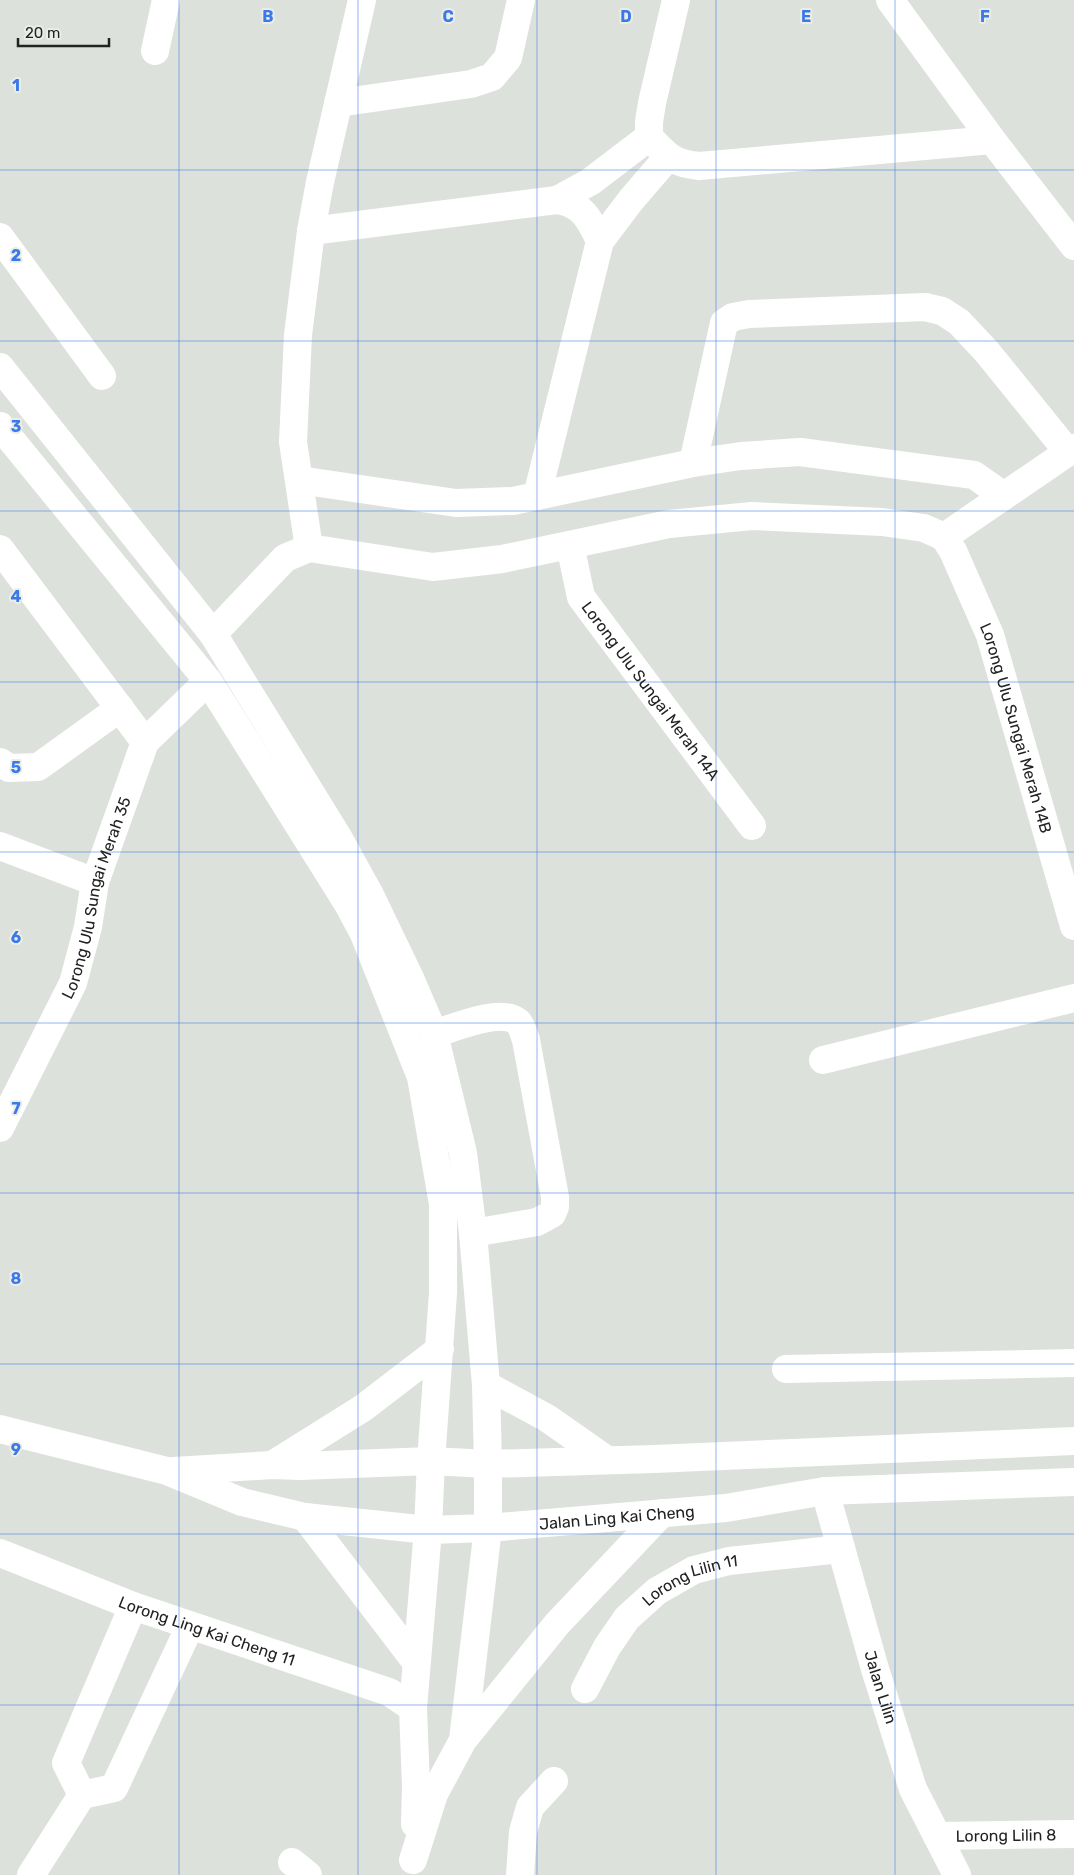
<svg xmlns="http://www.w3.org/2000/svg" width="1074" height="1875" viewBox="0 0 1074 1875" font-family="Rubik,sans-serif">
<rect width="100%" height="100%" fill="#dde1db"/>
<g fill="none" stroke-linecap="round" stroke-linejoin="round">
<g stroke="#fff" stroke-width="28">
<path d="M676 0 652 103 649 122V137C668 156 671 163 699 166L992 140"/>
<path d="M890 0 992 140 1074 246"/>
<path d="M155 51 166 0"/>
<path d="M338 103 471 84 492 77 508 58 521 0"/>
<path d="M557 200 590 182 649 137"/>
<path d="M311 231 557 200C583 204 590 220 600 241"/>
<path d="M0 237 102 376"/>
<path d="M0 367 213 634 338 837 370 895 410 978 434 1034 463 1153 473 1233 486 1385 488 1464V1528L463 1740 434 1794 413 1860"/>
<path d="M0 426 208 681 224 706 348 904 364 934 421 1077 443 1204V1293L431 1461 428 1530 413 1708 416 1786 415 1824"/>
<path d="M693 463 724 323 733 317 749 314 925 307 942 311 959 322 987 352 1068 452"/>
<path d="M299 480 456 503 513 501 693 463 741 456 800 452 974 475 1004 496"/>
<path d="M537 496 600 241 631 200 668 157"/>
<path id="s1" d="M944 537 953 551 990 635 1074 926"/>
<path d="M944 537 1074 448"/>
<path id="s2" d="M570 545 581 597 752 826"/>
<path d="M309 548 293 442 298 335 311 231 320 182 362 0"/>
<path d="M0 549 145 742"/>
<path d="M213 634 285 558 309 548 433 567 502 559 669 524 752 516 882 522 924 528 944 537"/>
<path d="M0 762 9 768 38 767 120 708"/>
<path d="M0 846 95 882"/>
<path d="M434 1034C454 1028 500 1007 518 1022 522 1026 524 1035 526 1040L555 1197V1207L552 1214 537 1222 473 1233"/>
<path d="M823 1060 1074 998"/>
<path id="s3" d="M0 1128 73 983 88 927 95 882 145 742 208 681"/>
<path d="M786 1369 1074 1363"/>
<path d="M486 1385 547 1418 607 1460"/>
<path id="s4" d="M0 1429 167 1471 242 1502 305 1517 428 1530 488 1528 726 1508 825 1491 1074 1482"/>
<path d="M272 1465 363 1408 440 1349"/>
<path d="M174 1471 272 1465 300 1466 431 1461 488 1464 654 1459 1074 1441"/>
<path id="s5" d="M825 1491 875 1669 913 1789 957 1875"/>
<path d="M305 1517 416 1662"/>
<path id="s6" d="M0 1553 133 1606 389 1692 413 1708"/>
<path id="s7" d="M585 1689 607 1647 627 1618 657 1591 694 1570 729 1561 841 1549"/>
<path d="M463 1740 557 1624 662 1513"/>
<path d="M82 1795 66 1763 133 1606"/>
<path id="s8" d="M937 1836 1074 1834"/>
<path d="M292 1862 308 1875"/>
<path d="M31 1875 82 1795 114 1788 190 1626"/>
<path d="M520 1875 523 1832 530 1807 554 1781"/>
</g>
</g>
<path fill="none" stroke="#3c79e8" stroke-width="1" stroke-opacity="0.55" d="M179 0V1875M358 0V1875M537 0V1875M716 0V1875M895 0V1875M0 170H1074M0 341H1074M0 511H1074M0 682H1074M0 852H1074M0 1023H1074M0 1193H1074M0 1364H1074M0 1534H1074M0 1705H1074"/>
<g text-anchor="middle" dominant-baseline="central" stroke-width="4" stroke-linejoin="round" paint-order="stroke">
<g font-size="16" fill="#212321" stroke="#ebeee8">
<text stroke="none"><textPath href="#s2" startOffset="170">Lorong Ulu Sungai Merah 14A</textPath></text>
<text stroke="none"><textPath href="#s1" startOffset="205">Lorong Ulu Sungai Merah 14B</textPath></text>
<text stroke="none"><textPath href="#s3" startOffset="251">Lorong Ulu Sungai Merah 35</textPath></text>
<text stroke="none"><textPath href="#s4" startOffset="631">Jalan Ling Kai Cheng</textPath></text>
<text stroke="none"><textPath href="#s7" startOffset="158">Lorong Lilin 11</textPath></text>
<text stroke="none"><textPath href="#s6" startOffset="221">Lorong Ling Kai Cheng 11</textPath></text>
<text stroke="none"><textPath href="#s5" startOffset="204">Jalan Lilin</textPath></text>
<text stroke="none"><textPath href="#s8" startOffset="69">Lorong Lilin 8</textPath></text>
</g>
</g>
<g font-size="16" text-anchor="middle" font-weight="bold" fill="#3c79e8" stroke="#ebeee8" stroke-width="4" stroke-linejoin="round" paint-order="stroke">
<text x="268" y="22">B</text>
<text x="448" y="22">C</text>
<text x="626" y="22">D</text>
<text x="806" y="22">E</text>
<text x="985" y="22">F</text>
<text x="16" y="91">1</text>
<text x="16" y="261">2</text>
<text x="16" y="432">3</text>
<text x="16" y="602">4</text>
<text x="16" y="773">5</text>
<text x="16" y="943">6</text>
<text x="16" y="1114">7</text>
<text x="16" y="1284">8</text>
<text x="16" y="1455">9</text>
</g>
<path d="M18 38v8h91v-8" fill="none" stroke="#212321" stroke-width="2.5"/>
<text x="25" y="38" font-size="15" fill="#212321" stroke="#ebeee8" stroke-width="4" paint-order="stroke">20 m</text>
</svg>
